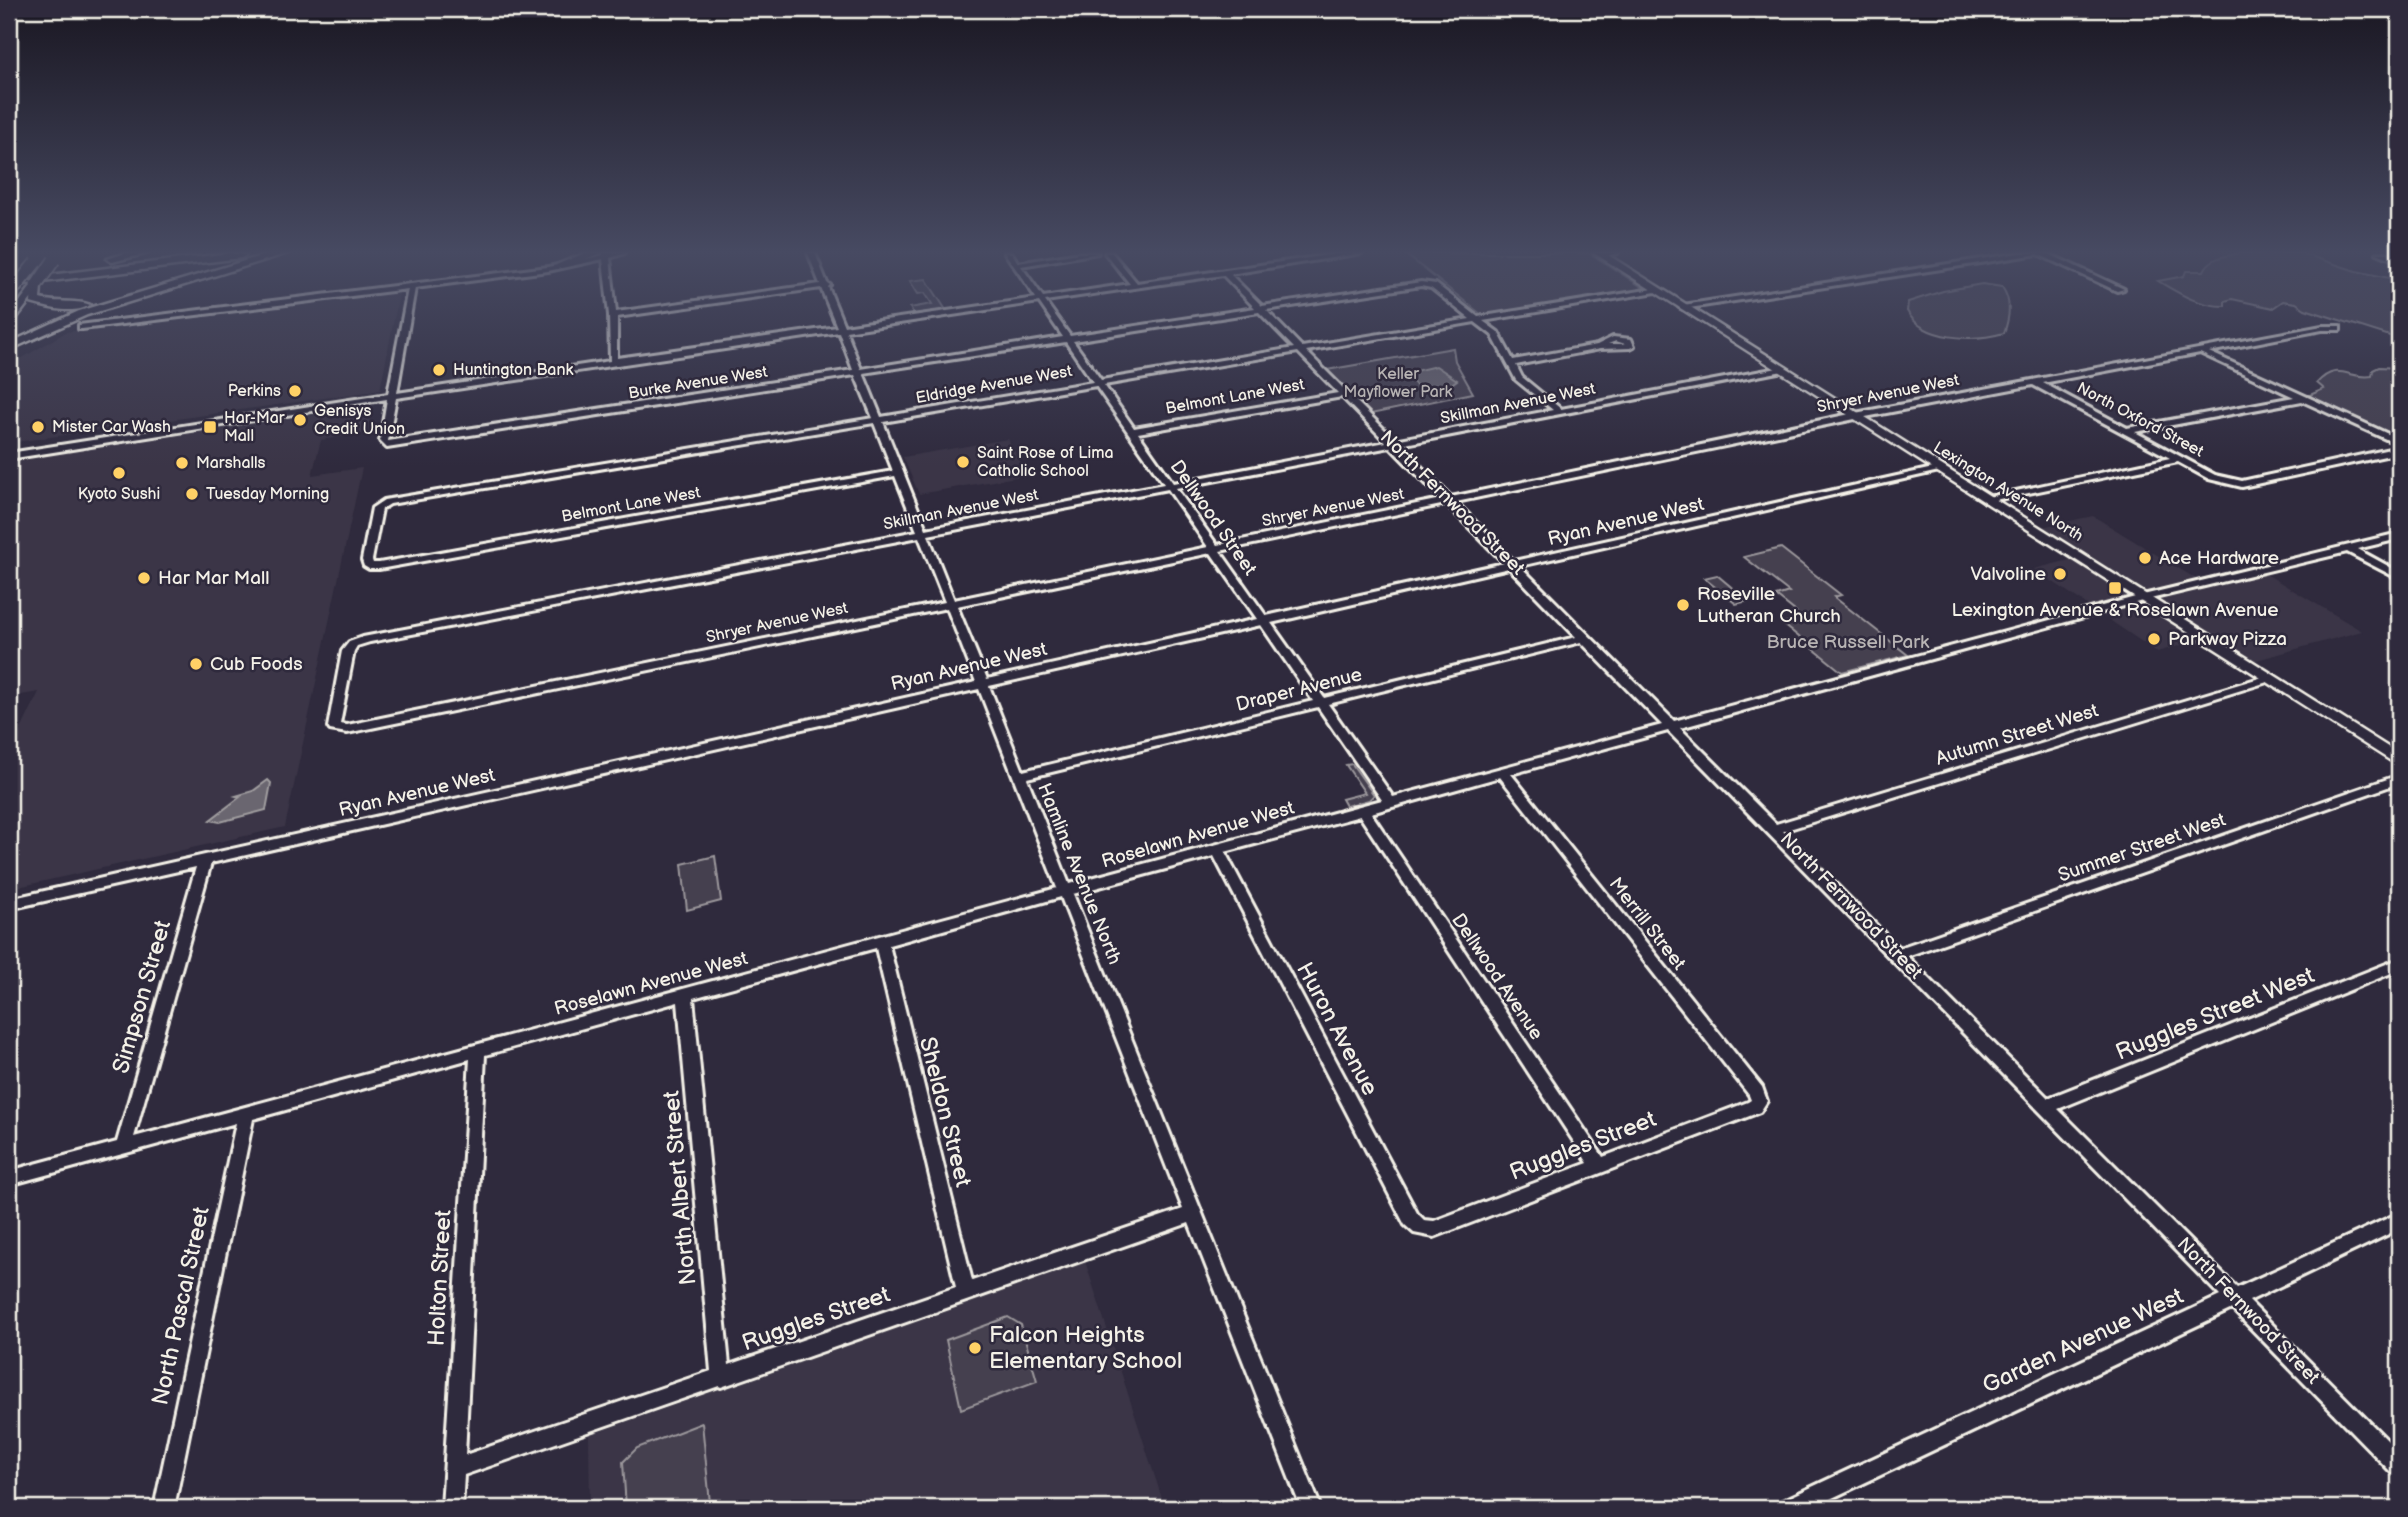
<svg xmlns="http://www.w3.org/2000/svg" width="2408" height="1517" viewBox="0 0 2408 1517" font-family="'Balsamiq Sans',sans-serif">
<rect width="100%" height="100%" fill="#2f2a3d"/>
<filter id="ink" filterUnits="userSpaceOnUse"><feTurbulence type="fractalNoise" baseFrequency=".0143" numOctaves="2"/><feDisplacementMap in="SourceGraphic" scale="14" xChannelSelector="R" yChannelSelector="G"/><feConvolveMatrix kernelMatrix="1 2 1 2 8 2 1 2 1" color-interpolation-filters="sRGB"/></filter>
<g filter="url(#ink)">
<path fill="#3b3647" d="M400 289 380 390 9 443V366L66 332Z
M372 406 367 433 321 440 312 475 362 468 285 827 9 889V755L39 692 9 697V461Z
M1008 439 1028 475 919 494 903 457Z
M2093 516 2211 588 2266 574 2362 631 2253 661 2213 636 2157 652 2034 569 2086 556 2042 527Z
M1085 1261 1165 1508H590L589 1435Z"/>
<path fill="#454050" stroke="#9c989c" stroke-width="2" d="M1404 253H1589L1645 289 1482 315Z
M2240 253H2301L2356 271 2399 280V339L2305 309 2296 303 2283 301 2273 308 2232 299 2225 301V306C2198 306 2180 294 2158 281L2184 276 2186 271H2204C2210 257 2226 256 2240 253Z
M926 279 946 310 914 314 910 308 932 304 925 293 918 294 910 281Z
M1982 284 2002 287C2012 301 2010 317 2004 333 1976 341 1923 342 1907 311L1908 302 1943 291Z
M1453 348 1455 361 1473 393 1371 414 1327 370Z
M2379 367 2399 368V440L2305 397 2324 389 2317 383C2338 360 2349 380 2372 376L2373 370Z
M1781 548 1841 595 1834 597 1908 655 1842 672 1783 624 1796 619 1790 614 1796 612 1776 596 1789 592 1744 557Z
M1717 575 1748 601 1736 604 1704 578Z
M1352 764 1374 795 1369 800 1346 806 1342 799 1365 793 1346 765Z
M715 856 721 901 687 910 682 864Z
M1008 1317 1021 1325 1037 1381 961 1409 946 1340Z
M702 1423 710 1503 694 1508H626L623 1462 637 1448Z"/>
<path fill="#6a6670" stroke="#a19ea0" stroke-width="2" d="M1436 366 1457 380 1450 385 1418 388 1406 373Z
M268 780 271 783 266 810 220 822 210 820 240 797 236 796 253 791Z"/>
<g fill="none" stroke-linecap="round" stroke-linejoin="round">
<defs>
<path id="minor" d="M603 253H625L610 258 616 312 820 284 808 253H815L827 283 830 285 828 287 844 326 1036 298 1005 253H1012L1018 263 1079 253H1098L1021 266 1043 297 1130 284 1105 253H1112L1137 283 1342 253H1362L1230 274 1262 306 1421 282 1436 284 1478 317 1659 288V292H1656L1483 321 1498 332 1513 360 1597 345 1613 337 1631 339 1634 346 1630 348 1600 349 1516 365 1522 377 1561 409 1783 367 1787 369 1783 371 1400 445 1451 497 1855 413 2322 326H2340V330H2322L2209 352 2399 439V445L2302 401 2135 432 2215 475 2242 481 2399 447V453L2242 487 2209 479 2178 462 1985 502 1983 500 1988 497 2170 458 2033 385 1855 419 1456 502 1514 561 1942 466 1944 468 1939 471 1520 566 1674 721 2139 596 2399 533V539L2357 549 2399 572V579L2347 552 2146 600 1680 728 1776 824 2266 676H2274L2276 678 2274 680 1783 831 1899 948 2399 775V783L1907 956 2048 1098 2399 959V970L2058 1109 2237 1288 2399 1213V1229L2249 1301 2399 1452V1476L2392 1473 2232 1309 1811 1508H1779L1782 1501 2220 1296 1668 731 1511 774 1762 1087 1767 1101 1760 1112 1434 1237 1414 1233 1405 1225 1214 856 1073 894 1321 1508H1301L1189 1223 721 1387 719 1386 464 1475 462 1508H442L470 1059 253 1119 174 1508H154L236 1123 9 1185V1171L117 1142 196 867 9 909V899L976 682 947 608 347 733 330 730 328 727 342 651 349 642 363 637 917 531 895 476 379 569H369L364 566 362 560 372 508 384 500 873 418 855 375 387 448 380 441 387 399 9 459V453L388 394 408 289 82 329H79V325L548 267 603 255ZM603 259 609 315 610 361 397 393 415 288 548 271ZM1223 275 1255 308 1070 336 1045 301ZM1421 286 1431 288 1470 319 1302 347 1266 310ZM821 288 837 327 617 358V317ZM1039 302 1063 337 861 369 846 331ZM1259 312 1294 348 1101 380 1073 341ZM1475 322 1492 335 1516 380 1553 410 1395 440 1306 351ZM839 332 853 370 388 441 396 398ZM1616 341 1625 344H1608ZM1066 342 1093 382 881 417 863 373ZM1298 352 1338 393 1134 428 1104 385ZM2200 353 2294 397 2127 428 2043 383ZM1096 386 1164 484 926 529 883 422ZM1342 397 1386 442 1173 483 1138 433ZM874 423 893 471 379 563H373L372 560 382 509 390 504ZM1390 447 1441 499 1217 545 1176 488ZM1168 489 1208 547 954 600 928 535ZM1446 504 1504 563 1266 616 1220 551ZM919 537 945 602 347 725 340 724 354 651 357 646 370 642ZM1211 553 1257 619 987 679 957 606ZM1509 568 1576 637 1324 698 1271 623ZM1261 625 1313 701 1023 771 989 686ZM1581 642 1662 725 1393 797 1328 704ZM979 689 1057 888 134 1137 211 863ZM1318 707 1382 800 1069 884 1027 778ZM1500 777 1749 1095 1751 1100 1748 1102 1603 1157 1371 813ZM1360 816 1588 1163 1434 1221 1424 1220 1417 1213 1225 852ZM1061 897 1183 1209 972 1281 889 945ZM876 948 956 1287 729 1365 693 998ZM678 1002 711 1371 465 1455 485 1055Z
M1599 253H1618L1601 257 1598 255Z
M2019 253H2047L2124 289 2117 291 2038 254 1683 309 1679 307 1683 305Z
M2377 253H2387L2399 258V262Z"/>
<path id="major" d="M1594 253H1605L2399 754V766Z
M33 284 41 286 12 324 9 325V316Z
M15 285 20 288 12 299 9 300V290Z"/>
<path id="highway" d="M126 253H148L112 262 107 259Z
M230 253 246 255 241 258 9 286V280Z
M271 253H288L87 315 9 350V343L79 311Z
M585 253H601L565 267 556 265Z
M32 284 41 286 40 299C55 303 81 300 90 305 74 315 49 308 31 303Z"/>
</defs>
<use href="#minor" stroke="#f4f1e8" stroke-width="6"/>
<use href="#major" stroke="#f4f1e8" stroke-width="5"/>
<use href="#highway" stroke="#f4f1e8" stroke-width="5"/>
<use href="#minor" fill="#2f2a3d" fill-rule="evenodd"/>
<use href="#major" fill="#2f2a3d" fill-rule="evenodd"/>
<use href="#highway" fill="#2f2a3d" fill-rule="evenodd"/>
<defs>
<path id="highway-bridge" d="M36 286 54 260
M15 288 36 262"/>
</defs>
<use href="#highway-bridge" stroke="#f4f1e8" stroke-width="15" stroke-linecap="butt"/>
<use href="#highway-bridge" stroke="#2f2a3d" stroke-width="11"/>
</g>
</g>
<linearGradient id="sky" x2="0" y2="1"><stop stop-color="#1a1722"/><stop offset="0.54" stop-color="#474a62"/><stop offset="1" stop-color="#474a62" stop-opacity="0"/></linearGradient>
<rect width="2408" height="466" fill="url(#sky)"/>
<g fill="#ffd166" stroke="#2f2a3d" stroke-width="2.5">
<circle cx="439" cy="370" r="7"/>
<circle cx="295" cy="391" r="7"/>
<circle cx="300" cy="420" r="7"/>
<circle cx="38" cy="427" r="7"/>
<rect x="203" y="420" width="14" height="14" rx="3.5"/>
<circle cx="963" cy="462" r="7"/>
<circle cx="182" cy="463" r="7"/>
<circle cx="119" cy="473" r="7"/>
<circle cx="192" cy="494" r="7"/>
<circle cx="2145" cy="558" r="7"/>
<circle cx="2060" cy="574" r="7"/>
<circle cx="144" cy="578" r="7"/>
<rect x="2108" y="581" width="14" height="14" rx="3.5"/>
<circle cx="1683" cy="605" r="7"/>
<circle cx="2154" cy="639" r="7"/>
<circle cx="196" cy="664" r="7"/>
<circle cx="975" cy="1348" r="7"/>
</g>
<g text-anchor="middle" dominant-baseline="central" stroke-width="5" stroke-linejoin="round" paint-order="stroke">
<g font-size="16" fill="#f4f1e8" stroke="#2f2a3d" text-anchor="start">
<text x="453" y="370">Huntington Bank</text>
<text x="281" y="391" text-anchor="end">Perkins</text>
<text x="314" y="411">Genisys<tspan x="314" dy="18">Credit Union</tspan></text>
<text x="224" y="418">Har-Mar<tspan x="224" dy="18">Mall</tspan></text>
<text x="52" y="427">Mister Car Wash</text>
<text x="977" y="453">Saint Rose of Lima<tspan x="977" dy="18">Catholic School</tspan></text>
<text x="196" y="463">Marshalls</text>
<text x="119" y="494" text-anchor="middle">Kyoto Sushi</text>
<text x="206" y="494">Tuesday Morning</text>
</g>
<g font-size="16" fill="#b7b3b3" stroke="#2f2a3d">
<text x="1398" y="374">Keller<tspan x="1398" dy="18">Mayflower Park</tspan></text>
</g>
<g font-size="16" fill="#f4f1e8" stroke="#2f2a3d">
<text transform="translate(698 383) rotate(-9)">Burke Avenue West</text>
<text transform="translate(994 385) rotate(-10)">Eldridge Avenue West</text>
<text transform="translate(1888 394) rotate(-11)">Shryer Avenue West</text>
<text transform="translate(1235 397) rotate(-10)">Belmont Lane West</text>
<text transform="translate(1518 404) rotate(-11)">Skillman Avenue West</text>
<text transform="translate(2140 420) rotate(28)">North Oxford Street</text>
<text transform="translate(2008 492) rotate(32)">Lexington Avenue North</text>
<text transform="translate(631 505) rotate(-10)">Belmont Lane West</text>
<text transform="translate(1333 508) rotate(-11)">Shryer Avenue West</text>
<text transform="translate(961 510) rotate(-11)">Skillman Avenue West</text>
<text transform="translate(777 623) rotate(-12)">Shryer Avenue West</text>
</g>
<g font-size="19" fill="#f4f1e8" stroke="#2f2a3d">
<text transform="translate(1452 503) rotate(45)">North Fernwood Street</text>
<text transform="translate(1213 518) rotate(55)">Dellwood Street</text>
<text transform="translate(1626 522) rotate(-13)">Ryan Avenue West</text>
<text transform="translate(969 667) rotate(-13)">Ryan Avenue West</text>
<text transform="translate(1299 690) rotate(-14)">Draper Avenue</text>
<text transform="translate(2017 735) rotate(-17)">Autumn Street West</text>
<text transform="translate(417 793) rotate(-13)">Ryan Avenue West</text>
<text transform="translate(1198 835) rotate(-16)">Roselawn Avenue West</text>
<text transform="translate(2142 848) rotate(-19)">Summer Street West</text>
<text transform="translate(1079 874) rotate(68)">Hamline Avenue North</text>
<text transform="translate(1851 906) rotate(46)">North Fernwood Street</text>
<text transform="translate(1647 924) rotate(52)">Merrill Street</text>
<text transform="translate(1497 977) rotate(56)">Dellwood Avenue</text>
<text transform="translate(651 984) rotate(-15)">Roselawn Avenue West</text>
<text transform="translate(2248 1311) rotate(46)">North Fernwood Street</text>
</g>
<g font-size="19" fill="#f4f1e8" stroke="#2f2a3d" text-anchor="start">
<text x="2159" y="558">Ace Hardware</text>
<text x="2046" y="574" text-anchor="end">Valvoline</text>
<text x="158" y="578">Har Mar Mall</text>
<text x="1697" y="594">Roseville<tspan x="1697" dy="22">Lutheran Church</tspan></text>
<text x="2115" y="610" text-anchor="middle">Lexington Avenue &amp; Roselawn Avenue</text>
<text x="2168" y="639">Parkway Pizza</text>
<text x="210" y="664">Cub Foods</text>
</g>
<g font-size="19" fill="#b7b3b3" stroke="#2f2a3d">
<text x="1848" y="642">Bruce Russell Park</text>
</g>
<g font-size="23" fill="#f4f1e8" stroke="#2f2a3d">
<text transform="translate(142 997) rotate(-74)">Simpson Street</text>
<text transform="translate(2215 1014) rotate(-22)">Ruggles Street West</text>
<text transform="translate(1337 1029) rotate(62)">Huron Avenue</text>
<text transform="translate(945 1112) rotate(76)">Sheldon Street</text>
<text transform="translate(1583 1146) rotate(-21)">Ruggles Street</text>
<text transform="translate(680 1188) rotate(-95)">North Albert Street</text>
<text transform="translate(440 1278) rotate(-87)">Holton Street</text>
<text transform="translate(181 1306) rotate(-78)">North Pascal Street</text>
<text transform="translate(816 1319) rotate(-19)">Ruggles Street</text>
<text transform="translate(2083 1341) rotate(-25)">Garden Avenue West</text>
</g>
<g font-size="23" fill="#f4f1e8" stroke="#2f2a3d" text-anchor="start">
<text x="989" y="1335">Falcon Heights<tspan x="989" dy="26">Elementary School</tspan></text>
</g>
</g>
<rect width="2408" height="1517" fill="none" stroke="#2f2a3d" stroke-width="35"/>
<rect x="18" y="18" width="2373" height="1482" fill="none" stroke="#f4f1e8" stroke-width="2.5" filter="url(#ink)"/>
</svg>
